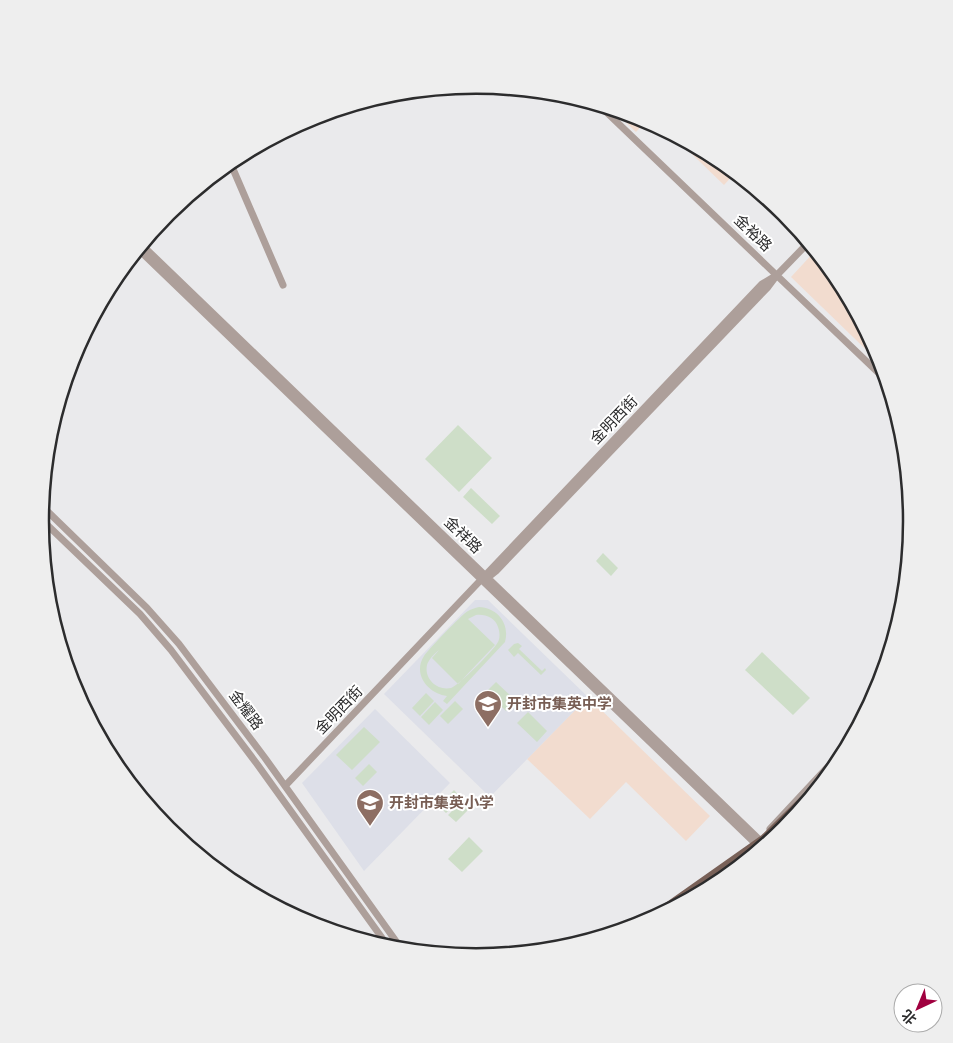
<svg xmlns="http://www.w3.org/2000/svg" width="953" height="1043" viewBox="0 0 953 1043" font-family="'DM Sans','Noto Sans SC',sans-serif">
<rect width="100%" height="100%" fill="#eaeaec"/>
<path fill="#f2dccf" d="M612 109 644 118 647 120 636 132Z
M670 133 719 159 736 172 724 185Z
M816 250 840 279 880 355 884 367 791 277Z
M588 697 710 816 686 841 626 782 590 819 527 759Z"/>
<path fill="#dddfe8" d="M475 600H488L588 697 490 797 384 694Z
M375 709 450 783 364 871 302 783Z"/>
<path fill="#cedec8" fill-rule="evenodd" d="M458 425 492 458 459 492 425 459Z
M471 488 500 516 492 524 463 497Z
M603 553 618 568 611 576 596 561Z
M479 607C498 608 510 624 505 642L447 704 443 701 447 696C429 694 412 675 424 656 428 650 461 615 468 611 471 609 475 608 479 607ZM476 615C486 614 495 618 498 627 500 632 500 638 498 642 494 650 458 686 451 688 437 691 424 679 427 665 429 659 434 654 439 650L432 658 458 684 495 645 468 619Z
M514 644 518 643 522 646 519 649 542 671 545 668 546 670 541 675 518 653 514 657 508 650Z
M762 652 810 698 793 715 745 670Z
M496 682 516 701 506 711 486 692Z
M426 693 434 701 420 716 412 708Z
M455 701 463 709 448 724 440 716Z
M435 702 443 710 429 725 421 717Z
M528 712 547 731 537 742 517 723Z
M364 727 380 742 352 770 336 755Z
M369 764 377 772 363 786 355 778Z
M454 790 461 798 446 813 439 806Z
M463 800 471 807 456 822 448 815Z
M469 837 483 851 462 872 448 859Z"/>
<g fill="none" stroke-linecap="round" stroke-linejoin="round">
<path stroke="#ad9f9a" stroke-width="7" d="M599 105 888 382
M230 162 283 285
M155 229 211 178
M142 245 764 844
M138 249 759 847
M42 506 147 608 179 644 265 758 403 951
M40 518 140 614 171 650 257 764 390 949
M486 579 496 571 768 287 777 275 809 242
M285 786 762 284 777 275
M770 829 851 742"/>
<path stroke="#796158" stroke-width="9" d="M763 848 776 836
M708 890 731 874
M642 925 764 839 837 767"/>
</g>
<defs>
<symbol id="school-pin" viewBox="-11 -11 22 30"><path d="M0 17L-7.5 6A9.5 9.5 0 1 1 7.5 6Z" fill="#8d6e63" stroke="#fff"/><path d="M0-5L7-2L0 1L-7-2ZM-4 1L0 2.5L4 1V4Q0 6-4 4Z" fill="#fff"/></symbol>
</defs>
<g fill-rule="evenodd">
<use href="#school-pin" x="472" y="688" width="32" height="43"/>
<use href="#school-pin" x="354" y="787" width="32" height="43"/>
</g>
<g text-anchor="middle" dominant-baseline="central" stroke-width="4" stroke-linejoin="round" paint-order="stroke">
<g font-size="15" fill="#2c2c2d" stroke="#fff">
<text transform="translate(753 233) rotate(44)">金裕路</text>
<text transform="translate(614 420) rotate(-46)">金明西街</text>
<text transform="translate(463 535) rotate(44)">金祥路</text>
<text transform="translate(246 710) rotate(53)">金耀路</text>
<text transform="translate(339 710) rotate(-46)">金明西街</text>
</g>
<g font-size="15" font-weight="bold" fill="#785e54" stroke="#fff" text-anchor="start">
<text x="507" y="704">开封市集英中学</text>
<text x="389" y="803">开封市集英小学</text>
</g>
</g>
<path d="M0 0H953V1043H0ZM49 521a427 427 0 1 1 854 0a427 427 0 1 1-854 0Z" fill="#eee" fill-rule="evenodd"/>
<path fill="none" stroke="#2c2c2d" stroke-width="2.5" d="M49 521a427 427 0 1 1 854 0a427 427 0 1 1-854 0Z"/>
<g transform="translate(918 1008) rotate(224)"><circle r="24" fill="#ffffff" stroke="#ababab"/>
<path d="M0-4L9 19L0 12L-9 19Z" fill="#a0003f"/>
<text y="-8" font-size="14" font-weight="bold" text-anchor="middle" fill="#2c2c2d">北</text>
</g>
</svg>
